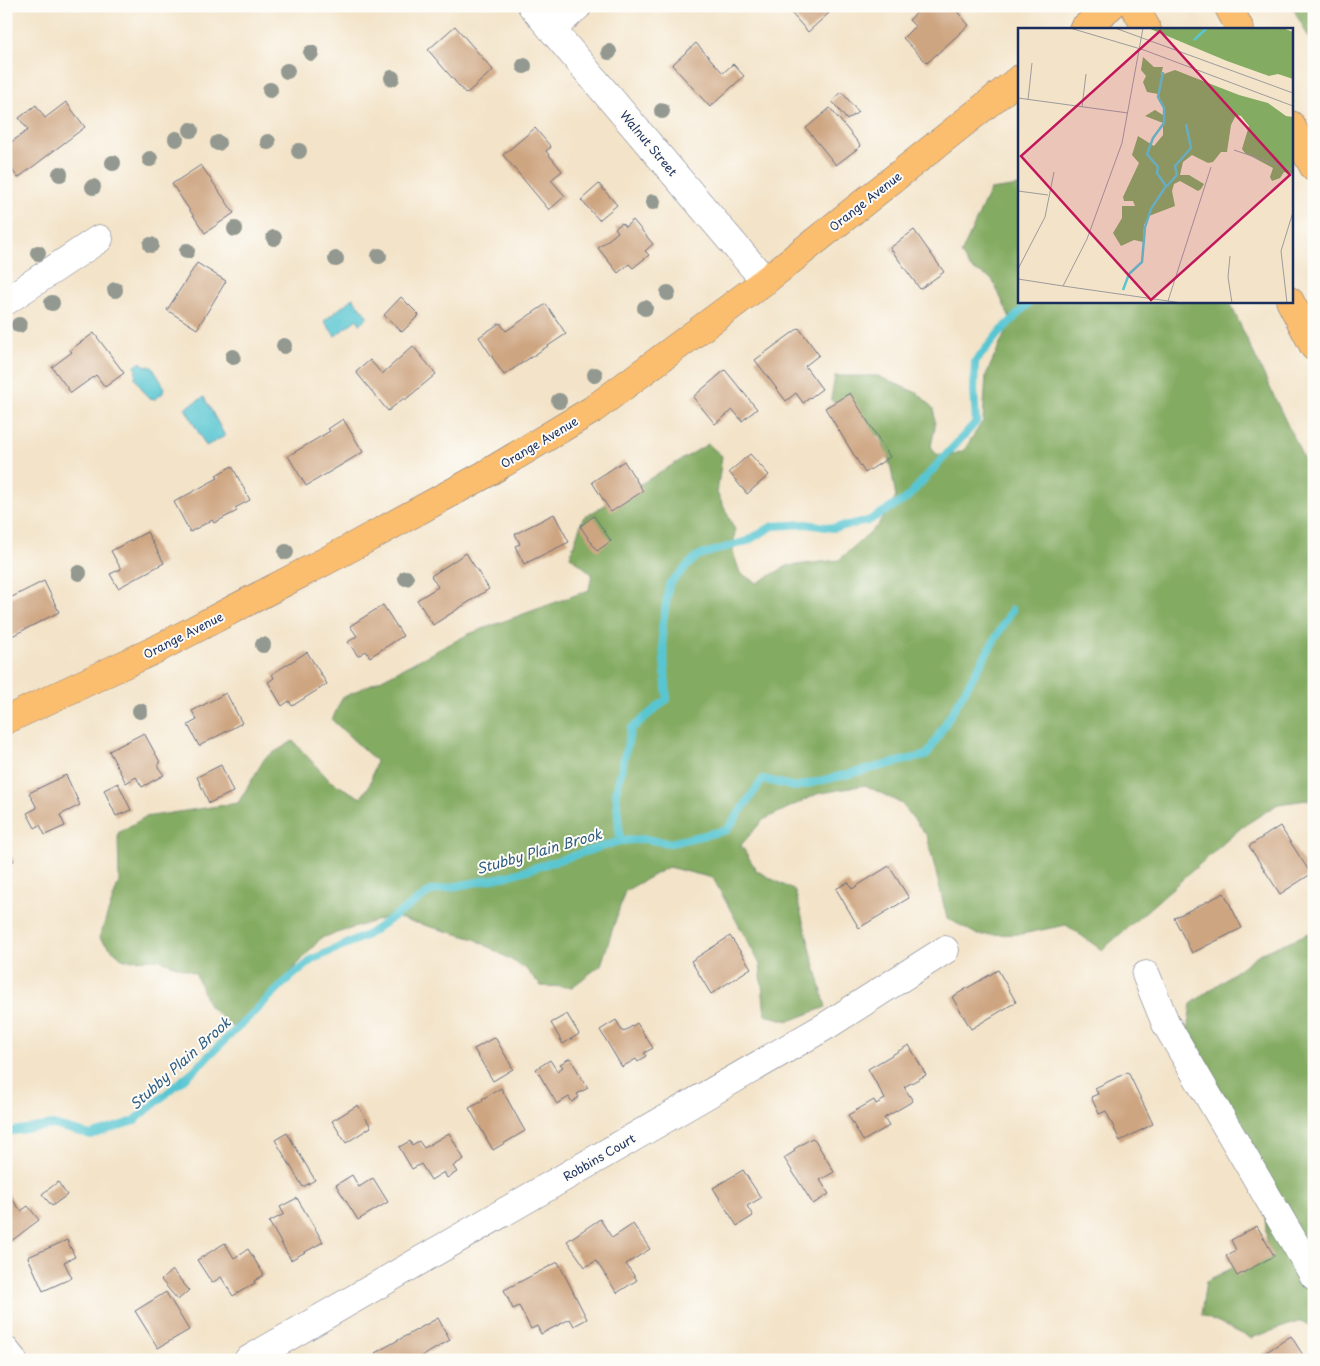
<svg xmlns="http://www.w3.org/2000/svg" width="1320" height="1366" viewBox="0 0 1320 1366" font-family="'Playpen Sans',sans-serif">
<rect width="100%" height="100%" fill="#fdfcf7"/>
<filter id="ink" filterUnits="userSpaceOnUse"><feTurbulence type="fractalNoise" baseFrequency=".02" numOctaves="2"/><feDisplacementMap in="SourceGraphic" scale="10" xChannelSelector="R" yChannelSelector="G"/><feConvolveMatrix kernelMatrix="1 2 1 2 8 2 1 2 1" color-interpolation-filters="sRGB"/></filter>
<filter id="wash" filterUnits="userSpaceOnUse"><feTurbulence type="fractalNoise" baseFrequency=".0096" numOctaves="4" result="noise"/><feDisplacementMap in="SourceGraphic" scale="20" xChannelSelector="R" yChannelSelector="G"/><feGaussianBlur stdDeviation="1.12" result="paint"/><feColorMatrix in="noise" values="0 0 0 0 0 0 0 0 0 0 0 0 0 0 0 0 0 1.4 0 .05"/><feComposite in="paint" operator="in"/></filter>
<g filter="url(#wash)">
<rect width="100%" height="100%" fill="#f3e3c8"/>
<path fill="#84ab62" stroke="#506d60" d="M1292 6H1314V47Z
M1019 186V301H1229L1306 464 1314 474V799L1278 804 1242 827 1102 950 1066 925 1022 934 978 935 947 918 927 836 902 804 865 785 817 794 763 820 741 845 757 871 795 891 826 1007 789 1021 765 1015 760 964 713 878 668 867 625 891 601 965 572 987 541 986 525 968 475 939 391 916 321 938 266 1000 232 1027 209 1006 195 973 158 959 124 960 99 938 119 882 118 833 145 817 238 803 265 758 293 741 330 781 361 798 370 784 376 761 332 720 342 698 382 679 469 634 589 590 592 574 570 556 583 518 708 444 722 456 717 493 735 530 733 552 740 573 757 583 787 566 839 560 878 525 896 497 891 468 881 437 846 415 831 399 835 376H878L919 394 934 409 935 427 931 446 936 454 947 457 964 450 983 421 986 375 1011 320 992 279 970 268 961 254 990 190Z
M1314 931V1328L1301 1321 1251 1338 1201 1315 1206 1281 1267 1251 1265 1209 1186 1040 1191 1004 1259 954Z"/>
<path fill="#59c6d2" stroke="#3a7a98" d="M353 298 368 317 360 324 357 319 335 336 324 321Z
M141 362 144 365 152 367 164 386 163 393 155 399 148 398 135 378 136 370 134 367Z
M204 397 225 436 206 446 185 408Z"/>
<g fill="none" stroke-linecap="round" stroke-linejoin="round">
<path stroke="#59c6d2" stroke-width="8" d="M620 841 644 839 670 843 727 830 763 779 795 787 927 755 1012 610
M6 1132 53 1125 91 1135 134 1121 192 1072 286 981 313 959 367 935 431 891 508 876 620 841 616 792 631 729 667 699 662 629 669 584 697 556 747 541 773 526 806 524 833 528 868 521 906 499 976 422 974 390 975 362 998 334 1031 301"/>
</g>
<g id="blocks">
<path fill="#cea581" d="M785 6H828L825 9 829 13 808 32Z
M924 6H952L969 25 927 63 903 38 915 26 909 20Z
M455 26 493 70 466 94 428 50Z
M696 43 723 73 733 64 744 76 710 107 672 65Z
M842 92 858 112 847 120 832 101Z
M66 102 85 127 18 178 6 162V146L28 130 19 118 36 105 45 118Z
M830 108 861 146 836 165 806 128Z
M535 128 551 147 546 151 562 171 551 180 565 196 549 210 503 155Z
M201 165 234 213 205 233 172 184Z
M599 184 617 205 599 220 581 200Z
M633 220 653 244 645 251 649 255 633 268 629 264 618 273 598 248 618 232 615 228 622 223 625 227Z
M914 230 944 272 920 289 890 248Z
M197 263 226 281 197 329 167 310Z
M401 297 419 315 402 332 384 315Z
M546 304 566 334 504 375 479 337 500 323 506 331Z
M799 328 819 355 805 366 822 389 803 403 796 393 786 401 755 360Z
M94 333 124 373 105 387 96 375 71 393 52 367 72 352 70 350Z
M413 346 436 374 405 400 404 398 388 411 356 372 370 360 382 374Z
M725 370 757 409 742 421 733 410 715 424 693 397Z
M850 393 890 457 865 473 825 408Z
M343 419 363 452 306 486 288 456 330 431 328 429Z
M750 454 769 475 747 494 729 472Z
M624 461 643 491 611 512 592 482Z
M232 466 250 500 235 508 237 511 214 523 212 520 190 532 174 502 218 478 216 475Z
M554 514 569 542 524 564 515 546 520 544 515 534Z
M594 516 611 541 597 551 580 526Z
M147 532 164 563 118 588 110 574 121 569 111 551Z
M466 553 489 589 433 625 417 600 438 587 431 576Z
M44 581 59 612 6 639V600Z
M383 605 403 636 370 657 366 651 358 656 348 642 357 636 350 626Z
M307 652 327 684 292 706 289 701 282 706 268 682 274 678 272 674Z
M226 693 242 723 199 746 188 725 197 720 192 711Z
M144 733 160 762 158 767 164 775 142 787 136 777 126 783 109 751Z
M221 765 233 792 209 803 197 777Z
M66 775 80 805 60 815 65 826 45 835 40 825 35 828 27 813 37 808 29 793Z
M118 783 131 810 116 816 104 790Z
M1280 826 1311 874 1280 894 1249 846Z
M8 849 14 861 6 865V850Z
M889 866 909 898 859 928 836 889 848 882 852 889Z
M1224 893 1242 928 1192 953 1174 918Z
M730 936 751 968 711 994 691 961Z
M998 970 1016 1002 971 1029 952 997Z
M567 1014 579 1034 563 1044 551 1023Z
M616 1020 623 1032 637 1023 653 1048 644 1053 646 1056 638 1062 636 1059 622 1067 600 1030Z
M495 1037 513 1069 493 1081 474 1049Z
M909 1045 926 1075 904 1087 913 1101 884 1118 889 1126 863 1141 848 1115 874 1100 876 1104 885 1099 868 1069Z
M570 1058 588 1088 577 1094 579 1097 572 1102 569 1097 557 1104 536 1069 550 1060 557 1071 563 1067 560 1064Z
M1128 1072 1153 1124 1120 1141 1106 1111 1099 1114 1091 1097 1098 1094 1095 1088Z
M501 1088 525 1131 493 1150 469 1108 483 1101 482 1099Z
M358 1105 371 1127 346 1143 332 1121Z
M287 1133 315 1180 303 1187 275 1140Z
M449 1133 464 1159 453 1166 457 1172 447 1178 444 1172 431 1180 421 1164 412 1169 399 1147 410 1141 412 1145 419 1141 424 1148Z
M812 1138 815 1140 834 1172 820 1180 829 1194 813 1204 784 1158 795 1151 794 1149Z
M743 1170 761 1198 747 1206 753 1216 737 1226 713 1188Z
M352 1175 359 1187 373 1178 388 1202 358 1220 336 1185Z
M58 1182 67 1195 52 1206 42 1194Z
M6 1191 21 1211 28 1206 39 1220 10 1242 6 1237Z
M297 1198 323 1242 291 1260 269 1222 284 1214 280 1207Z
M600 1219 612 1238 633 1224 650 1249 626 1264 637 1280 617 1293 596 1261 585 1267 567 1241Z
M1257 1226 1274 1256 1237 1276 1226 1256 1236 1250 1231 1240Z
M67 1240 75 1257 64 1262 72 1278 43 1291 28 1257Z
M225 1243 234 1258 248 1249 264 1275 254 1281 255 1283 233 1296 221 1277 212 1283 197 1260Z
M558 1262 587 1319 574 1326 570 1319 541 1334 537 1326 531 1329 519 1306 513 1309 504 1290Z
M172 1270 189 1290 178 1300 161 1280Z
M166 1292 189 1330 158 1348 135 1311Z
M438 1318 450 1340 421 1357 422 1360H379L375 1353Z
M1291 1336 1306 1360H1254Z"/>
</g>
</g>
<g filter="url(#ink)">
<use href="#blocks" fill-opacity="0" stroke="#676e83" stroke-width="1"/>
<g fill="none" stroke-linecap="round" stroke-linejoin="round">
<defs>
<path id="minor" d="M532 6 765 281
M552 29 578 6
M6 301 99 239
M1146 975 1166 1024 1314 1276
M6 1351 13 1360
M248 1360 826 1026 945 950"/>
<path id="major" d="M1083 29 1111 6
M6 720 157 649 341 553 484 475 592 410 765 281 1019 79"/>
<path id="highway" d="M1134 6 1147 29
M1228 6 1240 29
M1291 125 1314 168
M1290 301 1314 347"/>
</defs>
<use href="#minor" stroke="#676e83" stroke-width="29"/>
<use href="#major" stroke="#676e83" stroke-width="29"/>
<use href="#highway" stroke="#676e83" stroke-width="29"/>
<use href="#minor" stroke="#fff" stroke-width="28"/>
<use href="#major" stroke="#fbbd6e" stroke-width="28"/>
<use href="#highway" stroke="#fbbd6e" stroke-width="28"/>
</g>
<g fill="#939990">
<circle cx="609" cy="52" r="8"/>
<circle cx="311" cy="53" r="8"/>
<circle cx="524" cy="66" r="8"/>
<circle cx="287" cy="71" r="8"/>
<circle cx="392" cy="78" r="8"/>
<circle cx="270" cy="90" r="8"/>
<circle cx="662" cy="111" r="8"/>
<circle cx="191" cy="130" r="8"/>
<circle cx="176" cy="139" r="8"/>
<circle cx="268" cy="142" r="8"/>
<circle cx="218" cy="143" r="8"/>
<circle cx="299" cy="151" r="8"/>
<circle cx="150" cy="159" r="8"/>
<circle cx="113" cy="163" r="8"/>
<circle cx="60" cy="174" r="8"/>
<circle cx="93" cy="187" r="8"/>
<circle cx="653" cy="202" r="8"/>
<circle cx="235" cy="229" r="8"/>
<circle cx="274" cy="238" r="8"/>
<circle cx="151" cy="245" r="8"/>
<circle cx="187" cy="251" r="8"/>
<circle cx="38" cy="253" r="8"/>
<circle cx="379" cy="256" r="8"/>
<circle cx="336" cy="259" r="8"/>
<circle cx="115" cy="290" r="8"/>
<circle cx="668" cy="293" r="8"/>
<circle cx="52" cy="303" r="8"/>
<circle cx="645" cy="308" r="8"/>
<circle cx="19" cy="325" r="8"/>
<circle cx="284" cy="346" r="8"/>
<circle cx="233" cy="357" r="8"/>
<circle cx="595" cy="375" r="8"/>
<circle cx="559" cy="401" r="8"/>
<circle cx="286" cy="552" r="8"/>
<circle cx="79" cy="573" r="8"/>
<circle cx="406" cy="578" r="8"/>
<circle cx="263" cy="645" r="8"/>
<circle cx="140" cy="711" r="8"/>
</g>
</g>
<g text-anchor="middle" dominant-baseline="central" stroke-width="4" stroke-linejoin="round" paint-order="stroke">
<g font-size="12" fill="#1b2f5e" stroke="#fdfcf7">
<text transform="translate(649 143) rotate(50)">Walnut Street</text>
<text transform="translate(865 201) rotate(-38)">Orange Avenue</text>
<text transform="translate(539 442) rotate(-31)">Orange Avenue</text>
<text transform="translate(183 635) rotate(-27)">Orange Avenue</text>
<text transform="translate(599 1157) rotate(-30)">Robbins Court</text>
</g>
<g font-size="14" font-style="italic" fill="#2e5c81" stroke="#fdfcf7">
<text transform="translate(539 851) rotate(-16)">Stubby Plain Brook</text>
<text transform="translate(180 1063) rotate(-42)">Stubby Plain Brook</text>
</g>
</g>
<g transform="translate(1018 28)">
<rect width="275" height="275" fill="#f3e3c8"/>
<path d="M130 0H265L275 4V51L260 46 251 48 209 33ZM125 29 136 39H145L143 47 157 42 221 67 250 75 268 88 275 89V146L266 144 262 150 254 153 252 149 255 140 227 125 224 121 231 98 223 88 218 87 213 97 209 124H203L195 134 190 135 174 127 165 134 162 147H171L186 156 183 161 180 163 162 153 156 156 154 163 157 178 131 188 126 197 125 214 116 212 103 218 95 205 104 190V178H117L115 173H106L105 169 121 135 114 127 120 108 136 118 145 107V95L127 88 137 82 145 87 147 84 140 66 129 64 125 54 128 48 123 42Z" fill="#84ab62"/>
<path fill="none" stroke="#59c6d2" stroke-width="2.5" d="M176 12 189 0M149 158 159 147 157 138 173 120 168 96M105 262 111 246 124 234 127 199 133 181 148 158 139 145 140 139 129 126 135 110 146 95V80L140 69 145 44"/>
<path fill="none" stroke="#9d9b9e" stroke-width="1" d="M52 0 126 22 275 78M97 0 275 65M0 70 110 85M10 72 14 35M64 79 68 46M216 122 275 142M0 163 30 167M212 228 210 249 214 275M0 241 27 189 36 144M0 251 45 258 69 211 104 115 125 0M45 258 164 275M150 273 193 139M269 275 263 223 275 184"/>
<path fill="#c2185b" fill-opacity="0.15" stroke="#c2185b" stroke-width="2.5" d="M142 3 272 147 133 272 3 128Z"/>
<rect width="275" height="275" fill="none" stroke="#1b2f5e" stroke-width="2.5"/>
</g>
<rect width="1320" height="1366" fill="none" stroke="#fdfcf7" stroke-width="25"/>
</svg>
